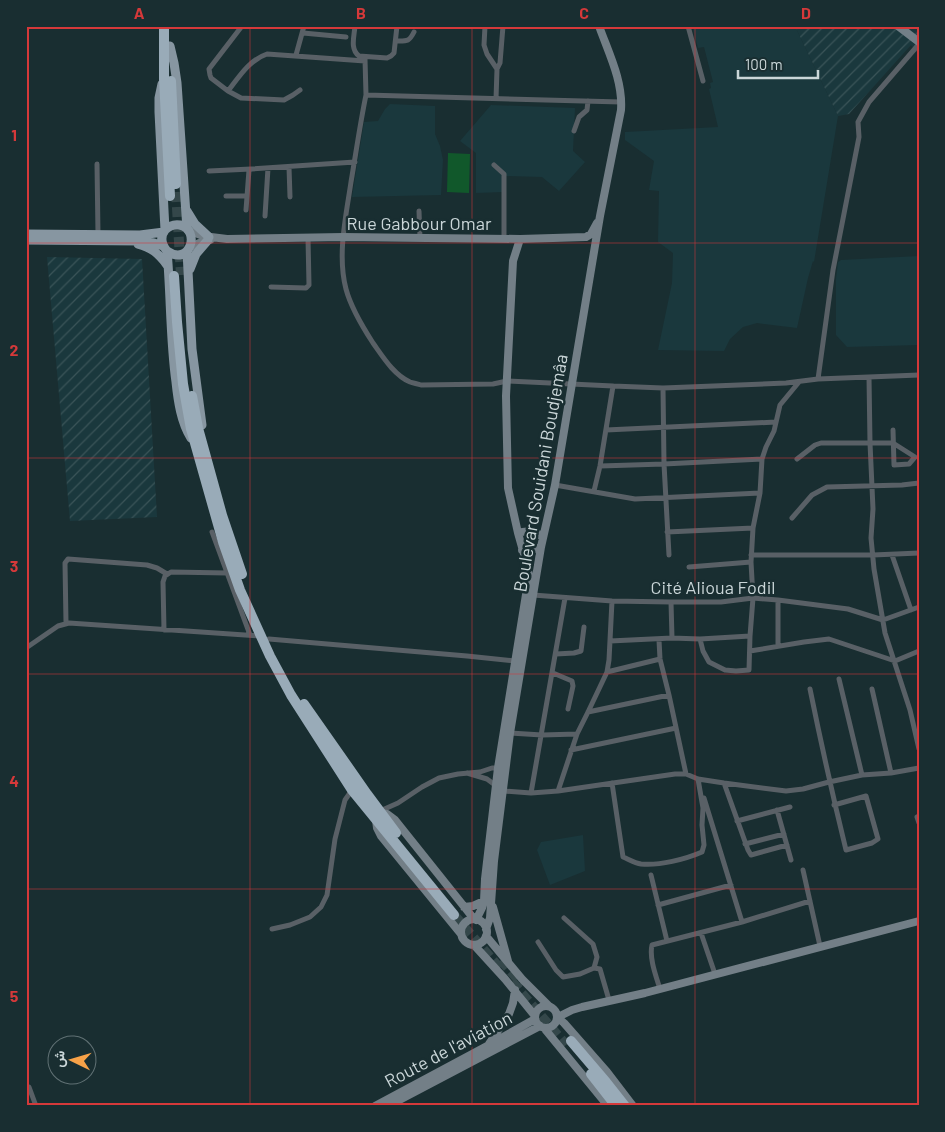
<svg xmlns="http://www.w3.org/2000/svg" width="945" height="1132" viewBox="0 0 945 1132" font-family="Barlow,Vazirmatn,sans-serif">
<defs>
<pattern id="industrial-furrows" width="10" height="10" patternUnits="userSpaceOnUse" patternTransform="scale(1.25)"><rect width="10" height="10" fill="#1a383d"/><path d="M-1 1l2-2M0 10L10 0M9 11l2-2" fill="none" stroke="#3a5458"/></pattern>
</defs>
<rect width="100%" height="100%" fill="#192e31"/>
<path fill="#1a383d" d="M692 26H795L838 116 814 262 813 261 808 278 797 328 757 323 743 327 730 339 724 351 658 350 672 283 673 253 658 242 659 191 649 190 654 161 625 140V132L718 127 709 89 711 88 710 83 713 82 704 47 698 48Z
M390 104 435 106V134L440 146 443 160 441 195 352 197 364 122 378 121 385 109Z
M491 105 575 108 573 151 585 162 559 191 542 177 504 176 503 192 476 193V153L460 141Z
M919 256V345L847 347 836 335V279L838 262 841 260Z
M583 835 585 871 550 885 537 850 541 842Z"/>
<path fill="url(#industrial-furrows)" d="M795 26H919V55L911 45 849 114 838 116Z
M47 257 142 259 157 517 70 521Z"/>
<path fill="#11582b" d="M448 153 470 154 469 193 447 192Z"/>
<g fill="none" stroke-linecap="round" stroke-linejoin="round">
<path stroke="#34474a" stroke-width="10" stroke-dasharray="10 5" stroke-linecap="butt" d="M176 192 181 275
M454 915 502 971
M501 960 523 985
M512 982 566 1045"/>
<path stroke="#596066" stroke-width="5" d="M242 26 209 69 210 75 211 78 228 91C239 77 249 60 267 54L365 61
M355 26C354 37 350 49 359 56L387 58 391 56 394 53 397 26
M485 26 484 45 487 54 497 69 496 99
M688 26 703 81
M303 33 346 37
M396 41C407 41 409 42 414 32
M296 55 304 26
M365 59 366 95
M497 69 500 63 503 26
M228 91 241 98 284 100 293 95 300 90
M621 102 366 95C360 124 356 153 351 182 346 216 337 255 346 289 351 308 362 326 373 343 383 357 394 375 410 382 413 383 418 384 421 385L493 384 507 381 613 386 663 388 786 383 818 379 919 375
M574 131 579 117 587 110 588 101
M97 164 98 234
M494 165 504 174V239
M289 167 290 197
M209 171 251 169
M226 196H247
M246 210 249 170 252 169 355 162
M419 211 420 238
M265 216 268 168
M271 287 306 288 309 285 308 238
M869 377 870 443 873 509 871 538 874 569 885 633 910 710 919 749
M818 379 833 270 859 137 858 122 869 102 919 44
M663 388 664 464 669 555
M606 430 776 422
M797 459 815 445 821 443H893L915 457 909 464 894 465 893 430
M600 466 664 464 762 459
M555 485 635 499 760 493
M594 491 600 466 613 386
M792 518 812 495 827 487 902 485 919 483
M212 532 250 635
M667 532 753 528
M751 555H873L919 553
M892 555 911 610
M689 567 751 562
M533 595 612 601 671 602H721L753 598 778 600 848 609 883 620 919 607
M778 600V646
M671 602 672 638
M66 623 65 563 68 559 147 565 157 568 167 574
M164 630 163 582 165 576 171 572 227 573
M269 639 467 656 515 661
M700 639 703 651 709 662 725 670 736 671 749 670 750 636 753 598 751 562 753 528 760 493 762 459 766 447 774 431 780 405 799 382
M659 640 660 659 669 695 686 774
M610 641 672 638 700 639 750 636
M26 648 58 626 69 623 260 636
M750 651 804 642 829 639 895 661 919 651
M556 654 574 653 581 651 584 627
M607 672 660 659
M553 673 572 681 573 686 568 709
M839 679 862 775
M810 689C821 743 833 797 846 850L872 843 878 839 866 796 834 805
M872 689 891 773
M588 712 669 695
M510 733 542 735 577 734
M571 750 676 728
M467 773 487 779 503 791 531 793 558 791 675 774H686L698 779 724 783 786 791 803 789 829 782 862 775 891 773 919 768
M612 783 623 857C628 859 635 863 641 864 659 866 686 859 702 852L704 845 702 825 703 808 698 779
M724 783 748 850 751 855 787 845
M558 791 577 734 588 712 607 672 609 660 612 601
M531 793 565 598
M704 798 742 922
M777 810 791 860
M380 811 398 803 422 787 439 778 458 774 480 772 492 768H499
M919 816 917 817 919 823
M737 821 790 807
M745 844 784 834
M803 870 820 946
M651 875 667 941
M658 905 731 885
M564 918 593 944 597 957 594 968
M272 929 290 925 310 917 321 907 327 895 335 839 345 800 352 790
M701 933 715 974
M538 942 556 970 563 977 580 974 594 968 600 969 609 1000
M660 989C656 976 649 958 652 945L742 922 810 901
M29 1087 36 1106"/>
<path stroke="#737f87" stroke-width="8" d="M898 26 919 42
M188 230 203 236 227 239 343 237 520 239 586 237 591 234 597 223
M189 248 199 243 210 240
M518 533C527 530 535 531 543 537
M522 550H532L541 547
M381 813 387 814 395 820 474 919
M376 820 377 828 381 836 461 934
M464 907 473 906 484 901
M493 907 508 961
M461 932a13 13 0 1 1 26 0a13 13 0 1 1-26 0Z
M476 920 482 908 484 901 485 879 498 768 529 576 527 565 518 533 508 488 506 396 513 261 520 239
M486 929 490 918 494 861 510 733 541 547 555 485 600 216 621 110C623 81 609 54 599 26
M486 936 522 979 549 1006
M474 945 505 979 535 1016
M535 1017a11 11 0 1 1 22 0a11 11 0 1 1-22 0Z
M558 1017 572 1010 582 1007 645 993 919 921
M558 1018 564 1023 607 1072 633 1106
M544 1028 608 1106
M489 1044 509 1014 513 1003 515 990
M375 1106 487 1046 535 1019
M388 1106 540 1026"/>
<path stroke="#8796a1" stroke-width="9" d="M170 46 174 63 177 83 187 229
M162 84 159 98V112L165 230C160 237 161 244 167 251 171 295 170 339 176 382 178 401 181 422 191 438
M187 211 195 224 209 237
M165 230C169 226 174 224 180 225 201 230 190 267 167 251
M26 234 140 235 164 232
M26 240 141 241 154 243 163 246
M138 244C151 247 159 254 167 265
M187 251 192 349 202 425
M190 269 196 254 208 240"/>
<path stroke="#99abb8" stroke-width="10" d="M164 26V79L170 196
M171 81 176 184
M174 276 177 322 183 384 191 429 223 542 240 590 270 656 291 695 352 790 454 915
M192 396 198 428 222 515 242 574
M304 704 367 794 396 833
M571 1041 606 1082 625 1106
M591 1074 616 1106"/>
</g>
<path fill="none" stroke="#d5393a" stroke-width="1" stroke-opacity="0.55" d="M250 26V1106M472 26V1106M695 26V1106M26 243H919M26 458H919M26 674H919M26 889H919"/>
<g text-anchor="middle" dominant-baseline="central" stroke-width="5" stroke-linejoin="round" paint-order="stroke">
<g font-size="18" fill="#cad6d8" stroke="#192e31">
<text x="419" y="223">Rue Gabbour Omar</text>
<text transform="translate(540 473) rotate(-80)">Boulevard Souidani Boudjemâa</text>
<text x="713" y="587">Cité Alioua Fodil</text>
<text transform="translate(448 1049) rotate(-28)">Route de l'aviation</text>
</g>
</g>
<rect width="945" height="1132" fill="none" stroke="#192e31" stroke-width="55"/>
<g transform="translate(72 1060) rotate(275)"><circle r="24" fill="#192e31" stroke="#607174"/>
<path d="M0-4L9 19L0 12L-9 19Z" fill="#f7a248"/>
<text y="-8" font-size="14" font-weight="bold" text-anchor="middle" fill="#cad6d8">ش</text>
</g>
<path d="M738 70v8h80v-8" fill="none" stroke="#cad6d8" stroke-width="2.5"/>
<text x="745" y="70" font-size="15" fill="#cad6d8" stroke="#192e31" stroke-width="4" paint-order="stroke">100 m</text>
<rect x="28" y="28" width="890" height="1076" fill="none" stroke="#d5393a" stroke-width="2"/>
<g font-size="16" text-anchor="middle" font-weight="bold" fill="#d5393a">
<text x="139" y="19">A</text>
<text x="361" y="19">B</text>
<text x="584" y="19">C</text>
<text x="806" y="19">D</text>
<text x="14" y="141">1</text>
<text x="14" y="356">2</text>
<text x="14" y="572">3</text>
<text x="14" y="787">4</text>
<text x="14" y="1002">5</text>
</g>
</svg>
